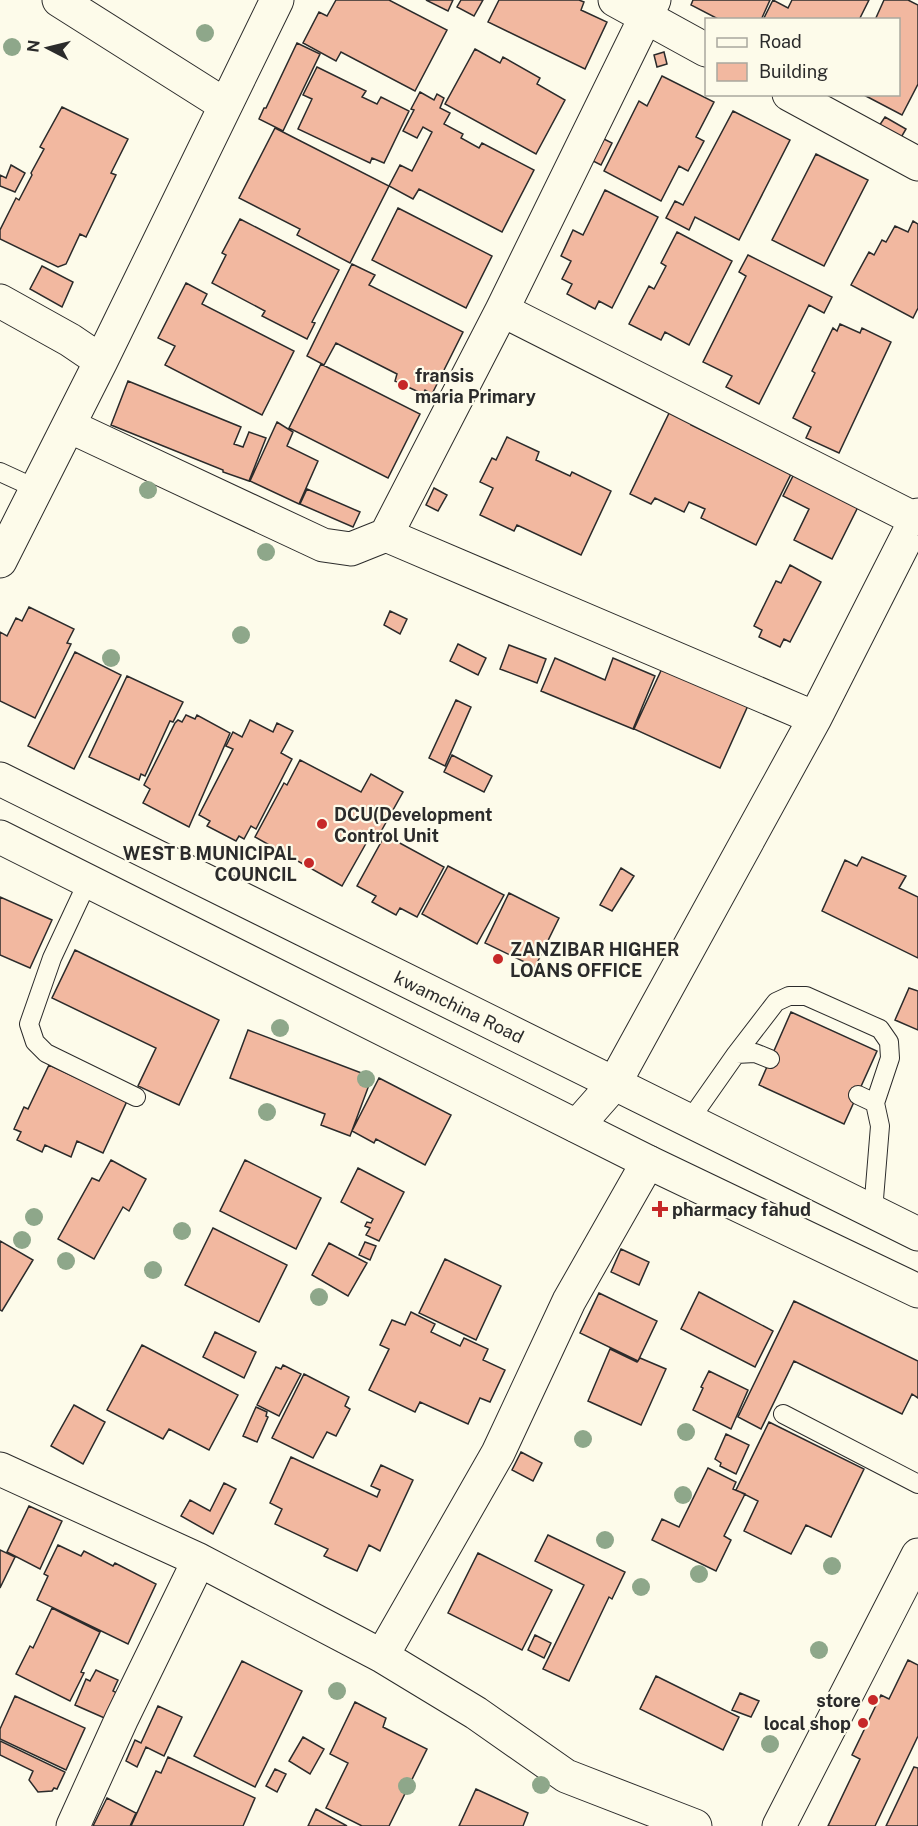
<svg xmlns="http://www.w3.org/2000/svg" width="918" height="1826" viewBox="0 0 918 1826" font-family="'Public Sans',sans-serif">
<rect width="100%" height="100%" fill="#fdfbea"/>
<path fill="#f2b8a0" stroke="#2b2b2b" stroke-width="1.5" d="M336 0H389L447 30 415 91 341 52 336 61 303 43 319 12 327 16Z
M426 0H453L448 11Z
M461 0H483L474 16 457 7Z
M499 0H579L584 2 581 10 607 22 585 69 488 22Z
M693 0H770L761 20H720L691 5Z
M773 0 788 8 792 0H869L859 20H763Z
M884 0H908L918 5V84L902 115 862 94H898V20H875Z
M297 43 320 54 283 131 259 119 264 108H266Z
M475 49 500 63 503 57 540 78 537 84 565 100 536 154 445 104Z
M664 52 667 64 657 67 654 55Z
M317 67 366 91 362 97 377 104 381 97 409 111 384 163 372 158 370 163 298 129 312 99 303 95Z
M662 76 714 102 696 137 704 141 688 171 679 166 661 201 604 171 639 101 647 106Z
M420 92 434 100 437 94 444 98 440 108 450 113 444 124 463 134 461 138 479 148 482 143 534 170 502 232 419 189 413 199 389 186 400 165 412 171 432 132 423 127 417 138 403 131 414 110 411 109Z
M62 107 128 139 111 173 116 175 86 237 80 234 66 264 58 267 0 239V230L16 198 19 200 32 175 31 173 44 149 40 147Z
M733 111 790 140 739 240 695 217 689 230 666 218 675 201 683 205Z
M885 117 906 129 899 141 877 129Z
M275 128 389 186 350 263 297 235 300 229 239 198Z
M602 138 612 143 601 165 591 160Z
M816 154 868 180 824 266 772 240Z
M11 165 25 173 15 192 0 186V175L6 178Z
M605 190 658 217 612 308 599 301 595 309 567 294 572 284 562 279 571 261 561 256 573 230 583 235Z
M398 208 492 256 466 308 372 260Z
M240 219 339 270 312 322 315 323 307 339 262 316 265 311 212 283 226 255 222 253Z
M913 221 918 224V308L913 318 851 285 869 252 874 255 882 240 886 242 895 226 908 232Z
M677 232 732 261 689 345 665 332 661 340 629 324 649 286 654 289 666 266 661 263Z
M748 255 832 297 824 313 809 305 759 404 726 387 732 376 703 362 746 276 739 272Z
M352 264 375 275 369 285 463 332 432 394 425 390 423 394 395 381 397 374 336 343 324 365 307 356Z
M42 266 73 282 62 307 30 289Z
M186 283 207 294 202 304 294 351 262 415 165 365 175 346 158 338Z
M840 324 860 333 862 328 891 342 839 453 806 438 811 427 793 418 815 373 812 371 833 328 837 331Z
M321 364 420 414 388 478 289 428Z
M128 381 241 427 234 444 243 447 249 432 266 438 249 481 223 472V470L111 425Z
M673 405 695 416 691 425 791 474 756 545 701 518 705 509 689 502 684 512 655 498 651 504 630 494Z
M277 422 293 432 287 446 318 461 299 504 250 481Z
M507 437 539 452 536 460 570 476 572 472 611 491 581 555 517 525 514 531 480 515 493 488 480 482 492 458 496 460Z
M798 466 864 495 832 559 794 540 809 509 783 496Z
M434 488 447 495 438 511 426 505Z
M307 489 360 512 353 527 300 504Z
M790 565 821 582 790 642 784 639 780 647 759 637 762 630 754 626 776 581 781 583Z
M29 607 74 629 67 643 71 644 35 718 0 701V632L7 636 16 618 22 621Z
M390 611 407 619 400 634 384 625Z
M458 644 486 658 478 675 450 661Z
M509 645 546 659 537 683 500 669Z
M75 652 121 675 74 769 28 746Z
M555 658 605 680 613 658 655 676 633 729 541 691Z
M665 662 750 701 720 768 634 729Z
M127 676 183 702 173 722 170 721 145 776 141 774 139 780 89 757Z
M456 700 471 707 445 766 429 758Z
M186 715 195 719 197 715 230 733 189 827 143 803 150 789 144 785 175 723 178 720 182 722Z
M250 720 273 732 277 723 293 731 281 753 292 759 256 829 251 826 244 839 239 836 236 841 207 826 210 821 199 815 233 749 226 746 233 732 242 737Z
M452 755 492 776 484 792 444 772Z
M300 760 361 792 371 774 403 792 379 835 373 831 342 886 255 837 284 783 287 785Z
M385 835 444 867 417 917 400 908 396 915 372 902 376 896 357 886Z
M862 857 906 876 899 888 918 897V958L822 911 845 860 857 866Z
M448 866 504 895 477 944 422 914Z
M621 868 634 876 612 911 600 905Z
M509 893 559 918 535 967 485 943Z
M0 897 52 920 30 968 0 955Z
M75 950 219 1020 179 1105 138 1086 156 1048 52 998Z
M909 988 918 991V1030L895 1020Z
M791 1012 877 1051 844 1124 759 1085Z
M248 1030 372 1077 350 1136 321 1125 325 1114 230 1078Z
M49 1065 127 1101 103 1153 77 1141 71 1157 45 1145 42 1152 17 1140 21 1132 14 1129 24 1107 28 1109Z
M379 1078 451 1115 425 1165 376 1139 374 1143 352 1131Z
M111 1160 146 1179 129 1211 123 1207 94 1259 58 1239 92 1178 99 1181Z
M245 1160 321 1198 296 1249 220 1211Z
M358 1168 404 1192 379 1241 366 1235 370 1228 365 1226 367 1222 371 1223 373 1219 341 1202Z
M213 1228 287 1265 259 1322 185 1285Z
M0 1241 33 1260 2 1311 0 1310Z
M365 1242 376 1246 370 1260 359 1255Z
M329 1243 367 1263 348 1296 312 1275Z
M621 1249 649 1262 639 1285 611 1272Z
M445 1259 501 1286 476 1340 419 1313Z
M699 1292 773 1331 755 1367 681 1329Z
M599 1293 657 1321 638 1361 580 1333Z
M794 1301 918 1361V1398L912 1394 902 1414 794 1361 761 1429 738 1417Z
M411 1312 435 1324 431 1332 460 1346 464 1338 488 1349 483 1360 505 1370 490 1402 480 1398 468 1424 420 1402 415 1412 369 1390 389 1349 380 1345 392 1320 405 1325Z
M215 1332 256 1352 244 1378 203 1357Z
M142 1345 238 1395 209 1450 169 1429 163 1439 107 1410Z
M610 1349 637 1362 640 1358 666 1369 641 1425 588 1401Z
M283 1365 301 1374 279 1416 257 1405 276 1367 281 1369Z
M709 1371 748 1390 731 1429 693 1410 703 1388 701 1387Z
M304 1374 349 1397 345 1406 350 1409 336 1436 327 1432 313 1458 272 1438Z
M74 1405 105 1422 83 1464 51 1446Z
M256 1407 267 1412 266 1416 268 1417 257 1442 243 1436Z
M769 1422 864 1469 831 1537 806 1525 791 1554 744 1531 758 1501 736 1490Z
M726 1434 749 1445 736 1474 720 1466 721 1463 715 1459Z
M521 1452 542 1463 533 1481 512 1470Z
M291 1457 377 1497 380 1490 371 1486 381 1465 413 1480 380 1551 369 1545 357 1571 324 1556 328 1549 275 1524 282 1509 270 1503Z
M708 1468 736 1482 733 1489 745 1494 724 1536 731 1540 716 1571 652 1540 662 1519 679 1527Z
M224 1483 236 1489 213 1534 181 1516 190 1500 210 1511Z
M29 1506 62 1521 40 1569 7 1552Z
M548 1535 625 1572 612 1599 609 1597 569 1681 543 1669 584 1585 535 1561Z
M58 1545 81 1556 84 1551 113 1566 115 1563 156 1584 128 1644 37 1600 48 1576 44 1574Z
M0 1550 15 1557 0 1588Z
M478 1553 552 1590 522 1650 448 1613Z
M52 1608 100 1632 81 1672 84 1673 70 1701 16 1674 30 1646 33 1648Z
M535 1635 551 1643 544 1658 528 1650Z
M908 1660 918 1665V1736L875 1826H828L860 1759 852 1755 881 1695 889 1699Z
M242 1661 302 1691 255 1787 194 1756Z
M96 1670 118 1680 113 1691 121 1695 109 1720 75 1705 86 1679 90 1681Z
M656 1676 739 1717 723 1750 640 1709Z
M740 1693 759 1701 751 1717 732 1710Z
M15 1696 85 1728 66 1770 0 1739V1729Z
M355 1702 386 1718 383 1727 427 1749 389 1826H362L326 1808 348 1763 330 1754Z
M158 1706 182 1717 164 1756 146 1747 137 1767 126 1761 135 1740 141 1743Z
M303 1737 324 1749 310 1774 289 1761Z
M0 1741 65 1772 57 1789 54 1788 52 1791 38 1792 29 1780 33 1771 0 1755Z
M168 1757 255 1798 243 1826H131L156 1771 161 1773Z
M914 1767 918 1768V1826H886Z
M275 1769 286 1774 277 1792 266 1786Z
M476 1789 528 1813 523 1826H459Z
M107 1798 136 1813 130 1826H93Z
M316 1809 347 1826H308Z"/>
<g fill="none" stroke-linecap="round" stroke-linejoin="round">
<defs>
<path id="service" d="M0 472 37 489
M88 881 52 958 29 1024 35 1042 46 1053 136 1097
M736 1054 776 1002 789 996H806L880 1029 889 1042 890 1058 875 1103
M858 1095 875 1103 880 1126 873 1211
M689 1121 736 1054 755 1053 770 1059
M783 1414 918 1484"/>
<path id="minor" d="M59 0 225 105
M615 0 706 50
M789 94 918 164
M0 301 70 340 101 361
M502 310 915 519
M69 426 323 545 351 549 386 535 502 310 654 0
M386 535 815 718
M0 561 101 361 277 0
M577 1126 614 1084 815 718 918 515
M0 1469 199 1560 382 1656 476 1713 566 1776 695 1826
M382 1656 498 1453 569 1301 648 1162
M73 1826 122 1718 199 1560
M779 1826 918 1555"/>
<path id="secondary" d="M0 779 918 1234
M0 837 648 1162 918 1291"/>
</defs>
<use href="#service" stroke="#2b2b2b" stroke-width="20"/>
<use href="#minor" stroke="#2b2b2b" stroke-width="35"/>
<use href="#secondary" stroke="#2b2b2b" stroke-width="35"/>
<use href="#service" stroke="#fdfbea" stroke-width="18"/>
<use href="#minor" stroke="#fdfbea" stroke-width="33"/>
<use href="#secondary" stroke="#fdfbea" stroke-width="33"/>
</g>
<g fill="#8ea78a">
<circle cx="205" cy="33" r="9"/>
<circle cx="12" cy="47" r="9"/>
<circle cx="148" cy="490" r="9"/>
<circle cx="266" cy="552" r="9"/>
<circle cx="241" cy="635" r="9"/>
<circle cx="111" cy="658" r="9"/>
<circle cx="280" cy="1028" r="9"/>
<circle cx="366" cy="1079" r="9"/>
<circle cx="267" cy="1112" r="9"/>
<circle cx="34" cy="1217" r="9"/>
<circle cx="182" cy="1231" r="9"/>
<circle cx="22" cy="1240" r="9"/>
<circle cx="66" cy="1261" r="9"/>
<circle cx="153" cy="1270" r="9"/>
<circle cx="319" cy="1297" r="9"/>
<circle cx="686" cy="1432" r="9"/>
<circle cx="583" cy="1439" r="9"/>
<circle cx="683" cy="1495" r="9"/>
<circle cx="605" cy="1540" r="9"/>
<circle cx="832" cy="1566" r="9"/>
<circle cx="699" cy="1574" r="9"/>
<circle cx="641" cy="1587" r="9"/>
<circle cx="819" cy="1650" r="9"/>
<circle cx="337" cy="1691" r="9"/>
<circle cx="770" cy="1744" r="9"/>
<circle cx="541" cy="1785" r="9"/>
<circle cx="407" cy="1786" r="9"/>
</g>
<g fill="#c62828" stroke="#fdfbea" stroke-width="2">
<circle cx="403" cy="385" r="6"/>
<circle cx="322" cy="824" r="6"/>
<circle cx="309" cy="863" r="6"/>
<circle cx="498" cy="959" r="6"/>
<path d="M657 1200h6v6h6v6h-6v6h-6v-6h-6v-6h6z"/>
<circle cx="873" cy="1700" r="6"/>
<circle cx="863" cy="1723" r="6"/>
</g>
<g text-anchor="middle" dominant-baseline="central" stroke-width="4.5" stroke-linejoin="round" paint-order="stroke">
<g font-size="18" font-weight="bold" fill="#2b2b2b" stroke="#fdfbea" text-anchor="start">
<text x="415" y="375">fransis<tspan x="415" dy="21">maria Primary</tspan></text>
<text x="334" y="814">DCU(Development<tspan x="334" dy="21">Control Unit</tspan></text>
<text x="297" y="853" text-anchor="end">WEST B MUNICIPAL<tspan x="297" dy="21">COUNCIL</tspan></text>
<text x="510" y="949">ZANZIBAR HIGHER<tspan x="510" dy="21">LOANS OFFICE</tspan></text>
<text x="672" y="1209">pharmacy fahud</text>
<text x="861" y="1700" text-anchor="end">store</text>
<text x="851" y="1723" text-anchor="end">local shop</text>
</g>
<g font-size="18" fill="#2b2b2b" stroke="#fdfbea">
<text transform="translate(459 1007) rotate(26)">kwamchina Road</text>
</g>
</g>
<rect x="705" y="18" width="195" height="78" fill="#fdfbea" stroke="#a9a89e" stroke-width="1.5"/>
<rect x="717" y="38" width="30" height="9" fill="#fdfbea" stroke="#a9a89e" stroke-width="1.5"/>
<text x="759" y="48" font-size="18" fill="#2b2b2b">Road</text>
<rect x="717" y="63" width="30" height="18" fill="#f2b8a0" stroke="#a9a89e" stroke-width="1.5"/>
<text x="759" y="78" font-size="18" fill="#2b2b2b">Building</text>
<g transform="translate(48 48) rotate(277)" stroke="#fdfbea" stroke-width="4.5" paint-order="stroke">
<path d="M0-4.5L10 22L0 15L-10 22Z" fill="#2b2b2b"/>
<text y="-9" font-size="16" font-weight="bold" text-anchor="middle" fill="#2b2b2b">N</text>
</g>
</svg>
